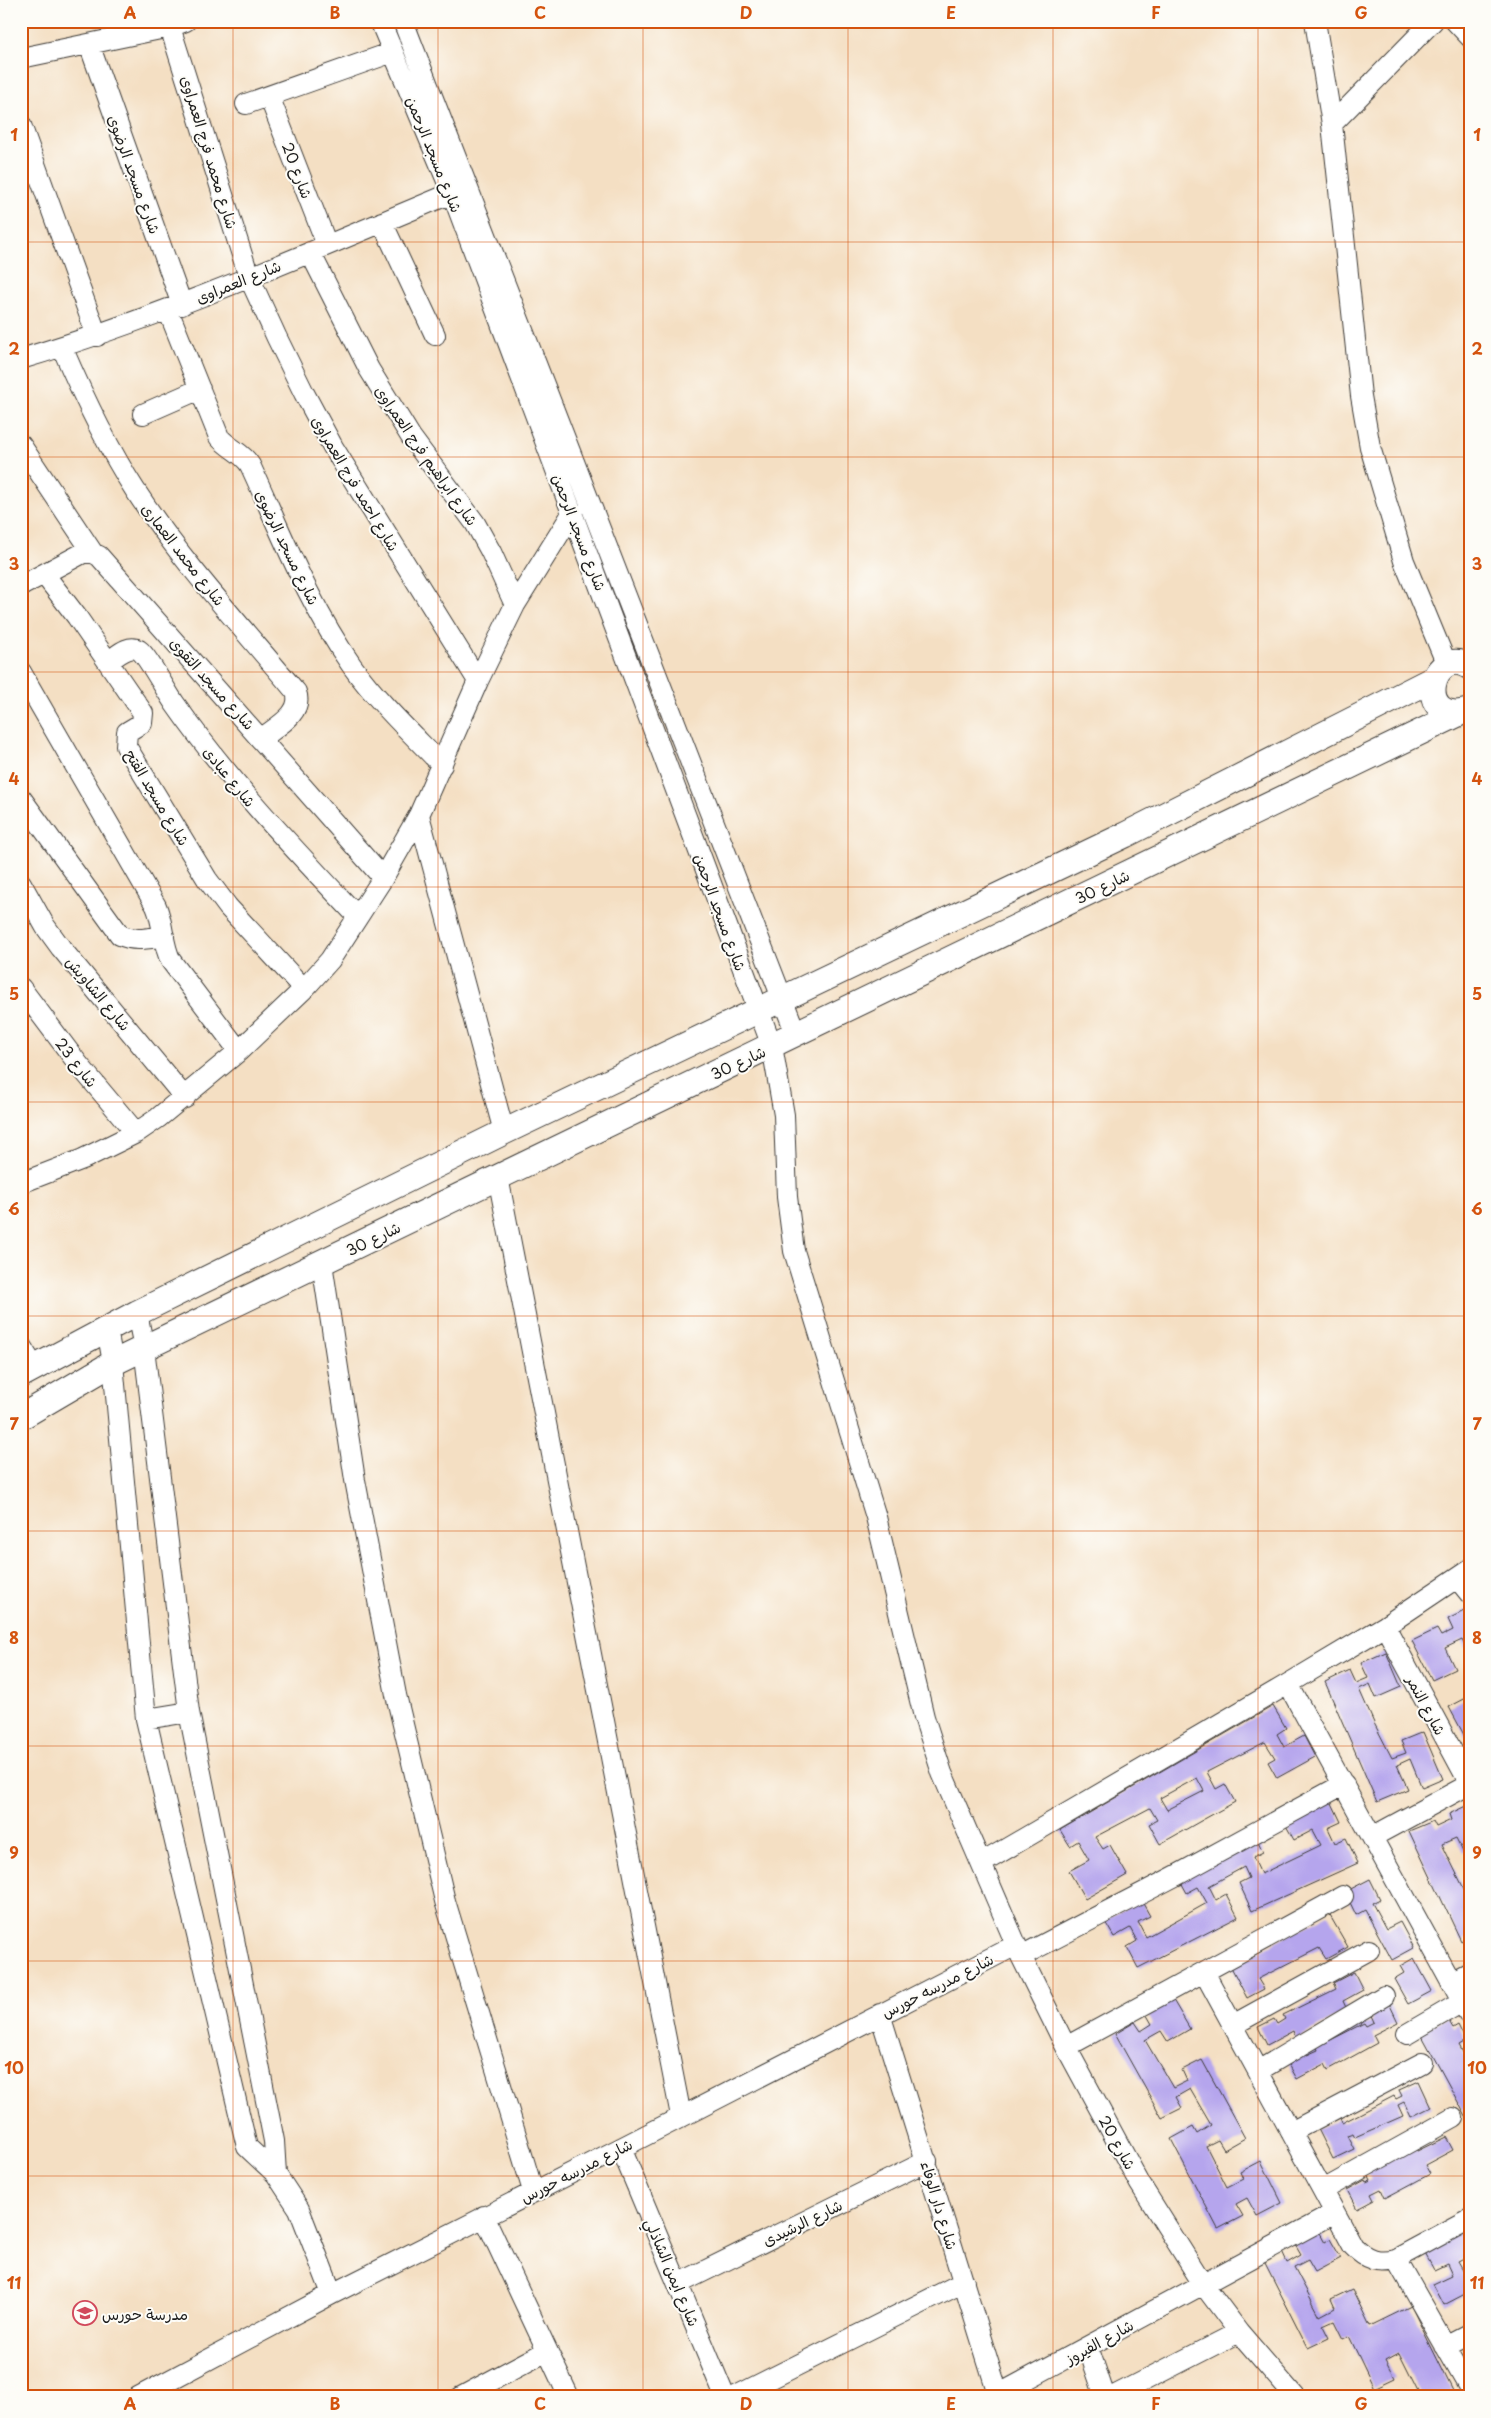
<svg xmlns="http://www.w3.org/2000/svg" width="1491" height="2418" viewBox="0 0 1491 2418" font-family="'Playpen Sans','Playpen Sans Arabic',sans-serif">
<rect width="100%" height="100%" fill="#fdfcf7"/>
<filter id="ink" filterUnits="userSpaceOnUse"><feTurbulence type="fractalNoise" baseFrequency=".02" numOctaves="2"/><feDisplacementMap in="SourceGraphic" scale="10" xChannelSelector="R" yChannelSelector="G"/><feConvolveMatrix kernelMatrix="1 2 1 2 8 2 1 2 1" color-interpolation-filters="sRGB"/></filter>
<filter id="wash" filterUnits="userSpaceOnUse"><feTurbulence type="fractalNoise" baseFrequency=".0096" numOctaves="4" result="noise"/><feDisplacementMap in="SourceGraphic" scale="20" xChannelSelector="R" yChannelSelector="G"/><feGaussianBlur stdDeviation="1.12" result="paint"/><feColorMatrix in="noise" values="0 0 0 0 0 0 0 0 0 0 0 0 0 0 0 0 0 1.4 0 .05"/><feComposite in="paint" operator="in"/></filter>
<g filter="url(#wash)">
<rect width="100%" height="100%" fill="#f4dfc3"/>
<g id="blocks">
<path fill="#b5a5ed" fill-rule="evenodd" d="M1470 1608V1656L1462 1640 1445 1648 1455 1669 1432 1680 1412 1641 1437 1629 1441 1636 1453 1630 1448 1619Z
M1386 1652 1401 1687 1376 1698 1370 1684 1359 1689 1374 1723 1392 1758 1406 1753 1401 1741 1423 1732 1443 1779 1422 1788 1410 1759 1397 1765 1408 1789 1377 1802 1325 1682 1350 1670 1356 1683 1368 1678 1361 1663Z
M1470 1696V1746L1449 1707Z
M1273 1706 1286 1728 1277 1734 1284 1747 1304 1736 1315 1757 1277 1778 1268 1762 1275 1758 1265 1742 1207 1772 1216 1789 1225 1784 1235 1802 1206 1818 1160 1844 1149 1824 1157 1820 1150 1808 1095 1837 1103 1849 1110 1845 1127 1875 1085 1899 1069 1871 1089 1860 1078 1841 1070 1846 1060 1830ZM1197 1778 1204 1791 1167 1810 1160 1798Z
M1330 1799 1341 1822 1328 1828 1335 1843 1346 1838 1358 1863 1252 1911 1239 1883 1249 1878 1244 1867 1209 1886 1216 1900 1226 1894 1238 1917 1138 1968 1127 1947 1137 1941 1130 1928 1114 1937 1104 1920 1141 1900 1150 1916 1138 1922 1146 1937 1207 1903 1198 1887 1187 1893 1177 1875 1256 1837 1263 1852 1253 1857 1261 1874 1321 1845 1313 1830 1294 1840 1284 1822Z
M1470 1804V1848L1463 1852 1456 1838 1442 1844 1470 1901V1936L1461 1941 1409 1831 1433 1821 1436 1827 1451 1820 1449 1814Z
M1370 1879 1380 1899 1372 1903 1386 1929 1400 1922 1414 1948 1392 1960 1365 1910 1356 1915 1345 1892Z
M1329 1914 1348 1947 1326 1959 1319 1948 1258 1979 1264 1989 1247 1998 1231 1967Z
M1414 1958 1432 1991 1408 2004 1394 1979 1404 1973 1400 1966Z
M1354 1972 1363 1990 1343 2001 1348 2012 1296 2039 1293 2031 1267 2045 1258 2027 1274 2019 1277 2024 1285 2019 1283 2015 1336 1989 1333 1983Z
M1170 1995 1190 2029 1168 2042 1161 2031 1145 2040 1173 2088 1187 2081 1182 2070 1202 2060 1245 2138 1224 2150 1218 2140 1206 2146 1227 2187 1243 2179 1240 2172 1261 2161 1282 2203 1257 2216 1247 2198 1236 2204 1243 2216 1218 2229 1171 2139 1193 2127 1197 2134 1211 2125 1190 2089 1176 2097 1182 2108 1162 2118 1115 2034 1135 2022 1141 2031 1152 2024 1144 2010Z
M1388 2001 1398 2022 1373 2035 1377 2043 1328 2070 1325 2064 1297 2079 1285 2057 1303 2047 1307 2055 1318 2050 1317 2047 1364 2023 1366 2026 1374 2022 1369 2011Z
M1447 2018 1453 2028 1458 2025 1466 2041 1459 2045 1470 2066V2124L1420 2032Z
M1419 2081 1431 2107 1411 2117 1404 2102 1398 2105 1403 2116 1355 2137 1353 2133 1347 2135 1354 2149 1333 2159 1318 2129 1340 2118 1342 2123 1394 2096 1396 2099 1402 2096 1399 2090Z
M1446 2137 1453 2150 1425 2165 1430 2174 1385 2198 1381 2189 1371 2194 1374 2200 1357 2209 1347 2190 1365 2180 1366 2182 1371 2180 1367 2172 1415 2146 1417 2151Z
M1470 2223V2255L1458 2261 1465 2273 1470 2271V2299L1465 2294 1444 2305 1433 2284 1452 2275 1447 2264 1434 2270 1422 2248Z
M1318 2229 1325 2242 1330 2239 1341 2258 1315 2272 1308 2260 1294 2267 1320 2316 1335 2308 1331 2299 1352 2289 1370 2326 1411 2306 1456 2397H1421L1399 2353 1386 2360 1395 2378 1374 2388 1349 2336 1343 2339 1334 2321 1323 2326 1329 2338 1308 2348 1264 2261 1282 2252 1287 2263 1301 2255 1294 2243Z"/>
</g>
</g>
<g filter="url(#ink)">
<use href="#blocks" fill-opacity="0" stroke="#3c3935" stroke-width="1"/>
<g fill="none" stroke-linecap="round" stroke-linejoin="round">
<defs>
<path id="minor" d="M380 21 452 193 772 1046 784 1115 787 1197 794 1251 876 1517 924 1717 942 1773 1021 1956 1066 2047 1140 2184 1203 2284 1239 2332 1295 2397
M403 21 796 1034
M1315 21 1332 124 1361 396 1370 447 1404 561 1447 665
M1455 21 1470 37
M170 27 249 277 277 338 304 393 333 447 478 681
M89 44 182 305
M21 58 170 27 186 21
M269 96 327 245
M246 104 393 52
M1332 124 1433 21
M21 125 97 336
M382 222 435 335
M310 252 369 369 411 437 475 523 491 552 515 605
M168 310 219 437C229 449 242 452 250 465 281 532 309 605 352 666 378 702 411 733 442 765
M62 347C83 396 106 445 135 490 182 562 241 626 296 692 304 713 276 727 262 738
M21 359C169 315 310 252 452 193
M143 414 200 389
M21 445 93 553
M44 574 77 617 143 713 142 723 127 732 126 746 207 879 228 907 304 989
M21 586 83 553H93L99 556 383 878
M109 661C117 656 128 644 139 650 147 655 167 693 175 704 229 781 293 848 358 917
M21 672 156 906C164 924 162 944 171 961L239 1051
M21 798 120 935C135 942 149 938 164 936
M419 815 504 1132
M21 883 45 926 61 948 185 1098
M21 988 79 1065 136 1133
M498 1177 681 2116
M21 1183 83 1159 136 1133 158 1118 239 1051 304 989 330 960 383 878 419 815 478 681 515 605 573 512
M322 1263 355 1480 396 1695 445 1901 533 2191
M137 1313 144 1348 189 1712 274 2141 276 2174
M107 1329 113 1363 146 1719 247 2147 276 2174 299 2209 332 2294
M21 1346 34 1367
M1457 1578 1470 1594
M1385 1626 1470 1784
M1288 1684 1470 2016
M146 1719 189 1712
M1372 1837 1470 1784
M982 1863 1288 1684 1385 1626 1470 1569
M1021 1956 1177 1875 1344 1784
M1204 1972 1353 2246C1366 2260 1378 2263 1396 2259L1470 2219
M1451 1982 1470 1972
M880 2014 999 2397
M1233 2025 1369 1950
M1407 2034 1462 2002
M1066 2047 1343 1896
M1258 2071 1384 1996
M1291 2132 1422 2063
M621 2148 725 2397
M1323 2190 1453 2118
M484 2216 569 2397
M1396 2259 1470 2389
M678 2284 927 2161
M1445 2346 1470 2333
M1088 2347 1105 2397
M138 2397 332 2294 621 2148 1016 1945
M461 2397 547 2351
M734 2397 964 2282
M994 2397 1335 2213
M1112 2397 1239 2332"/>
<path id="tertiary" d="M1468 711C1413 726 1430 642 1470 667
M21 1375 137 1313 504 1132 1125 835 1433 679
M21 1417 113 1363 1458 714"/>
</defs>
<use href="#minor" stroke="#3c3935" stroke-width="22"/>
<use href="#tertiary" stroke="#3c3935" stroke-width="27"/>
<use href="#minor" stroke="#fff" stroke-width="20"/>
<use href="#tertiary" stroke="#fff" stroke-width="25"/>
</g>
</g>
<path fill="none" stroke="#d4530e" stroke-width="1" stroke-opacity="0.55" d="M233 21V2397M438 21V2397M643 21V2397M848 21V2397M1053 21V2397M1258 21V2397M21 242H1470M21 457H1470M21 672H1470M21 887H1470M21 1102H1470M21 1316H1470M21 1531H1470M21 1746H1470M21 1961H1470M21 2176H1470"/>
<defs>
<symbol id="school-ring" viewBox="-11 -11 22 22"><circle r="9.5" fill="#fdfcf7" stroke="#d1495b" stroke-width="1.5"/><path d="M0-5L7-2L0 1L-7-2ZM-4 1L0 2.5L4 1V4Q0 6-4 4Z" fill="#d1495b"/></symbol>
</defs>
<g fill-rule="evenodd">
<use href="#school-ring" x="71" y="2299" width="28" height="28"/>
</g>
<g text-anchor="middle" dominant-baseline="central" stroke-width="4" stroke-linejoin="round" paint-order="stroke">
<g font-size="15" fill="#1c1c1c" stroke="#fdfcf7">
<text transform="translate(210 152) rotate(73)">شارع محمد فرج العمراوى</text>
<text transform="translate(435 154) rotate(68)">شارع مسجد الرحمن</text>
<text transform="translate(298 170) rotate(69)">شارع 20</text>
<text transform="translate(135 174) rotate(70)">شارع مسجد الرضوى</text>
<text transform="translate(238 281) rotate(-22)">شارع العمراوى</text>
<text transform="translate(427 455) rotate(55)">شارع ابراهيم فرج العمراوى</text>
<text transform="translate(356 483) rotate(59)">شارع احمد فرج العمراوى</text>
<text transform="translate(580 532) rotate(69)">شارع مسجد الرحمن</text>
<text transform="translate(288 547) rotate(64)">شارع مسجد الرضوى</text>
<text transform="translate(184 554) rotate(52)">شارع محمد العمارى</text>
<text transform="translate(213 683) rotate(48)">شارع مسجد التقوى</text>
<text transform="translate(230 776) rotate(51)">شارع عبادى</text>
<text transform="translate(158 797) rotate(59)">شارع مسجد الفتح</text>
<text transform="translate(1102 886) rotate(-26)">شارع 30</text>
<text transform="translate(721 912) rotate(70)">شارع مسجد الرحمن</text>
<text transform="translate(99 993) rotate(50)">شارع الشاويش</text>
<text transform="translate(77 1062) rotate(52)">شارع 23</text>
<text transform="translate(738 1062) rotate(-25)">شارع 30</text>
<text transform="translate(373 1238) rotate(-26)">شارع 30</text>
<text transform="translate(1427 1705) rotate(62)">شارع النمر</text>
<text transform="translate(937 1985) rotate(-27)">شارع مدرسه حورس</text>
<text transform="translate(1118 2142) rotate(61)">شارع 20</text>
<text transform="translate(576 2170) rotate(-27)">شارع مدرسه حورس</text>
<text transform="translate(940 2205) rotate(73)">شارع دار الوفاء</text>
<text transform="translate(802 2222) rotate(-26)">شارع الرشيدى</text>
<text transform="translate(673 2272) rotate(67)">شارع ايمن الشاذلي</text>
<text transform="translate(1099 2341) rotate(-29)">شارع الفيروز</text>
</g>
<g font-size="15" fill="#1c1c1c" stroke="#fdfcf7" text-anchor="start">
<text x="102" y="2313">مدرسة حورس</text>
</g>
</g>
<rect width="1491" height="2418" fill="none" stroke="#fdfcf7" stroke-width="55"/>
<rect x="28" y="28" width="1436" height="2362" fill="none" stroke="#d4530e" stroke-width="2"/>
<g font-size="16" text-anchor="middle" font-weight="bold" fill="#d4530e">
<text x="130" y="19">A</text>
<text x="335" y="19">B</text>
<text x="540" y="19">C</text>
<text x="746" y="19">D</text>
<text x="951" y="19">E</text>
<text x="1156" y="19">F</text>
<text x="1361" y="19">G</text>
<text x="14" y="141">1</text>
<text x="1477" y="141">1</text>
<text x="14" y="355">2</text>
<text x="1477" y="355">2</text>
<text x="14" y="570">3</text>
<text x="1477" y="570">3</text>
<text x="14" y="785">4</text>
<text x="1477" y="785">4</text>
<text x="14" y="1000">5</text>
<text x="1477" y="1000">5</text>
<text x="14" y="1215">6</text>
<text x="1477" y="1215">6</text>
<text x="14" y="1430">7</text>
<text x="1477" y="1430">7</text>
<text x="14" y="1644">8</text>
<text x="1477" y="1644">8</text>
<text x="14" y="1859">9</text>
<text x="1477" y="1859">9</text>
<text x="14" y="2074">10</text>
<text x="1477" y="2074">10</text>
<text x="14" y="2289">11</text>
<text x="1477" y="2289">11</text>
<text x="130" y="2410">A</text>
<text x="335" y="2410">B</text>
<text x="540" y="2410">C</text>
<text x="746" y="2410">D</text>
<text x="951" y="2410">E</text>
<text x="1156" y="2410">F</text>
<text x="1361" y="2410">G</text>
</g>
</svg>
